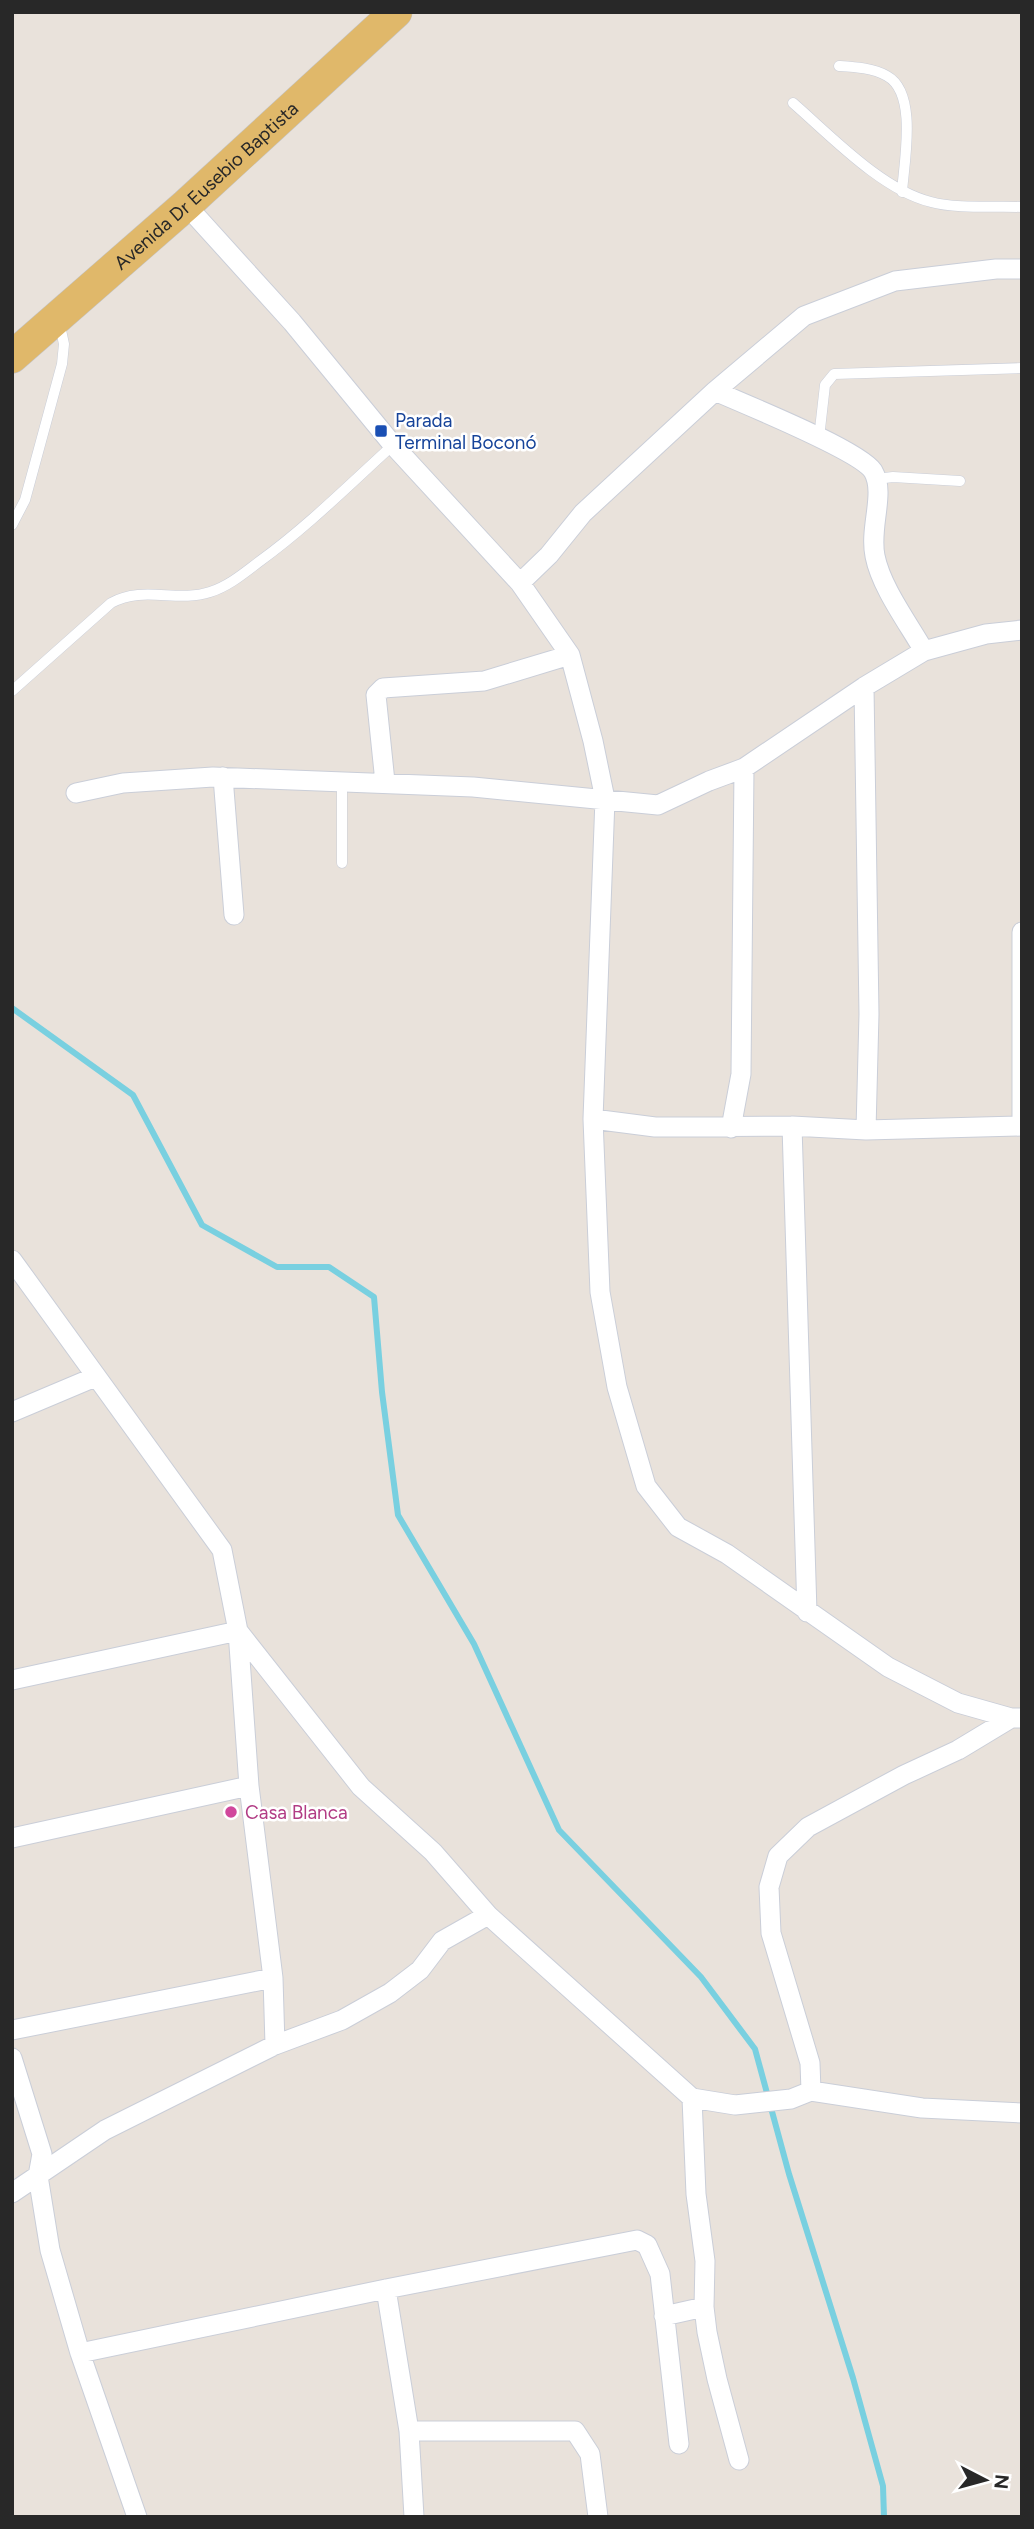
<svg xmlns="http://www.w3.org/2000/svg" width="1034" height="2529" viewBox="0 0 1034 2529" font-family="Figtree,sans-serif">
<rect width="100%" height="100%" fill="#e9e2db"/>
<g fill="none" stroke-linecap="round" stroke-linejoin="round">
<path stroke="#79d0e0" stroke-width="6" d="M12 1008 133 1095 202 1225 277 1267H329L374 1297 382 1392 398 1515 474 1644 559 1830 701 1977 755 2049 789 2174 853 2378 883 2486 884 2517"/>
<defs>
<path id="service" d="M839 66C855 67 873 68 887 76 918 93 904 162 902 192
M793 103C831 136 882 190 931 202 955 209 995 206 1022 207
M819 438 825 385 834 374 1022 368
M876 479 893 477 960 481
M12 525 25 500 62 364 64 344 59 321
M12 691 111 603C143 585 177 603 210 592 229 586 244 573 260 561 307 527 349 485 393 445
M342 863V781"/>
<path id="minor" d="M186 205 292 322 393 445 520 583 570 655 593 741 605 799 593 1119 600 1292 617 1387 646 1486 678 1527 727 1554 888 1667 958 1703 1011 1718H1022
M715 391C744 404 859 450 873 471 886 493 869 527 875 556 881 587 908 623 924 651
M520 583 549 555 583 513 715 391 804 316 895 281 996 269H1022
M864 687 869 1014 866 1130
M223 777 234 915
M385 782 376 695 383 688 484 681 570 655
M76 793 123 783 213 777 473 787 658 805 709 781 744 768 864 687 924 651 986 634 1022 630
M593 1119 655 1127 792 1126 866 1130 1022 1126
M792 1126 807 1612
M1022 1126V932
M731 1128 741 1074 744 768
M12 1260 222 1550 238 1631 361 1787 433 1852 488 1915 692 2098 735 2105 791 2099 811 2091 922 2108 1022 2113
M12 1412 95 1377
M12 1680 238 1631 249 1786 273 1978 275 2045
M12 1838 249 1786
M12 2030 273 1978
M12 2058 42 2154 38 2176 50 2250 80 2353 137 2517
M811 2091 810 2063 771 1933 769 1887 778 1856 808 1827 904 1775 958 1750 1011 1718
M692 2098 696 2194 705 2261 704 2307 707 2332 717 2379 739 2460
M12 2193 105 2130 275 2045 342 2020 390 1993 420 1970 442 1941 488 1915
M386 2289 409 2431 414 2517
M664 2316 704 2307
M80 2353 386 2289 637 2240 647 2245 660 2274 679 2444
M409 2431H575L590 2454 598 2517"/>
<g id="primary">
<path id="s1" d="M12 357 186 205 396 12"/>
</g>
</defs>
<use href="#service" stroke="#caced8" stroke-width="11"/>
<use href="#minor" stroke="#caced8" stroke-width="21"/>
<use href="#primary" stroke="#c3c3c3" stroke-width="33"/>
<use href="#service" stroke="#fff" stroke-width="10"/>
<use href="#minor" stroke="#fff" stroke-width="19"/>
<use href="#primary" stroke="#e0b86a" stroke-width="32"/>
</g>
<rect fill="#1a4fb4" stroke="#fff" stroke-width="2.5" x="374" y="424" width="14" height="14" rx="3.5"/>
<circle fill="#d1479c" stroke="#fff" stroke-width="2.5" cx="231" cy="1812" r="7"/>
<g text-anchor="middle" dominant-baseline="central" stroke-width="5" stroke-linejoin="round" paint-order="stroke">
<g font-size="19" fill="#282828" stroke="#fff">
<text stroke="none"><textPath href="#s1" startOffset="259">Avenida Dr Eusebio Baptista</textPath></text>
</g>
<g font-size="19" fill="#164399" stroke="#fff" text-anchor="start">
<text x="395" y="420">Parada<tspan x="395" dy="22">Terminal Boconó</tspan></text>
</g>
<g font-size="19" fill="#b23c85" stroke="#fff" text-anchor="start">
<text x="245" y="1812">Casa Blanca</text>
</g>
</g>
<rect width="1034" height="2529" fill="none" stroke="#282828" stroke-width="28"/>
<g transform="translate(985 2480) rotate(96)" stroke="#ffffff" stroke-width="5" paint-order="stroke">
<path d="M0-5L12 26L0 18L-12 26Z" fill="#282828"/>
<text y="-10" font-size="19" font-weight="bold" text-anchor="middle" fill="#282828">N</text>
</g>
</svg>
